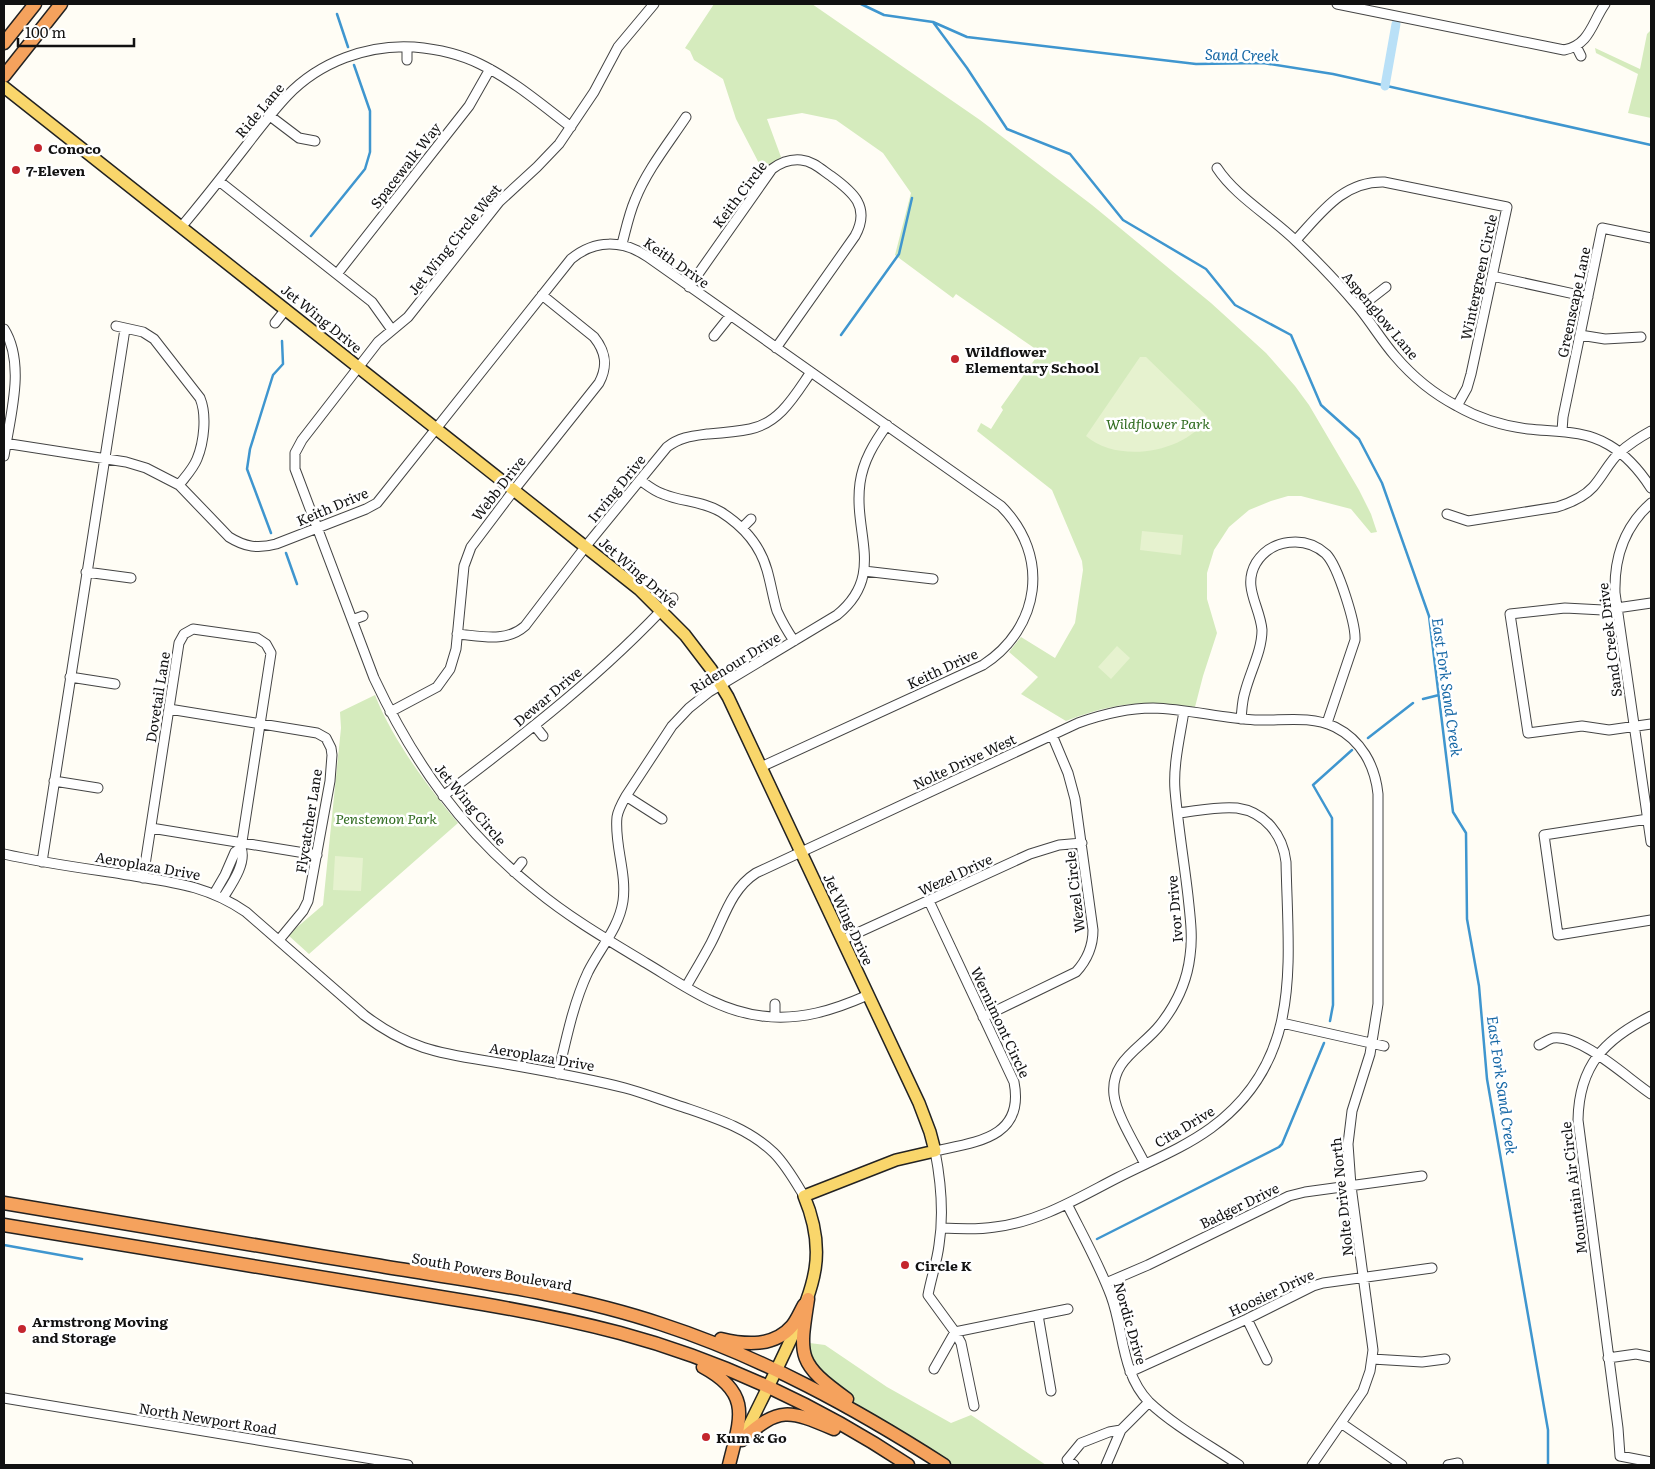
<svg xmlns="http://www.w3.org/2000/svg" width="1655" height="1469" viewBox="0 0 1655 1469" font-family="Literata,serif">
<rect width="100%" height="100%" fill="#fffdf5"/>
<path fill="#d5ebbd" d="M714 4H812L980 120 1092 205 1211 303 1266 353 1295 386 1309 405 1359 490 1371 514 1377 532 1371 533 1351 509 1301 496H1288L1271 501 1249 510 1229 527 1214 550 1207 573V599L1217 633 1203 676 1195 707C1144 700 1115 702 1066 721L1021 694 1038 677 1009 652 1021 637 1055 658 1075 623 1083 570 1082 561 1052 490 977 431 981 423 991 429 1003 410 1001 407 1040 352 956 294 953 298 895 255 911 193 883 153 836 120 802 113 767 119 781 157 763 171 736 119 723 79 694 60 690 51 685 48Z
M1651 30V118L1628 113 1638 74 1596 53 1595 48 1640 69 1647 34Z
M375 695C392 739 428 787 458 823L309 954 288 935 323 905 341 728 340 712Z
M802 1342 825 1345 887 1387 951 1423 971 1415 1046 1465H942L823 1380Z"/>
<path fill="#e6f2cf" d="M1140 357H1146L1208 417C1186 453 1118 464 1086 436Z
M1142 531 1183 535 1181 555 1140 550Z
M1117 646 1130 658 1111 679 1098 667Z
M335 856 363 858 361 891 333 890Z"/>
<g fill="none" stroke-linecap="round" stroke-linejoin="round">
<path stroke="#3f96cf" stroke-width="2.5" d="M861 4 884 15 933 22 967 37 1196 64 1263 63 1333 74 1651 145
M337 14 348 47
M933 22 967 68 1007 129 1070 154 1123 220 1206 269 1235 305 1291 335 1321 405 1359 439 1382 483 1429 616 1453 812 1466 833 1467 919 1479 986 1487 1079 1548 1430V1465
M311 236 365 169 370 152V111L354 65
M841 335 899 254 912 198
M271 533 247 469 250 449 273 375 283 364 282 341
M286 553 297 584
M1423 699 1439 695
M1368 738 1413 703
M1330 1021 1333 1005 1332 818 1313 785 1352 750
M1097 1239 1279 1147 1282 1144 1324 1043
M4 1245 82 1259"/>
<path stroke="#b9e0f7" stroke-width="9" d="M1385 86 1396 24"/>
<defs>
<path id="minor" d="M654 4 618 47 594 92 559 144 537 167 499 202 408 317 378 342 302 440 295 453V469L374 678C414 763 462 831 536 890 570 918 608 940 646 963 683 985 718 1011 762 1016 800 1021 834 1010 868 995
M1337 4 1564 50C1590 45 1592 22 1605 4
M1576 46 1581 56
M407 47V60
M270 116 299 138 315 141
M1217 168C1236 197 1272 217 1297 242 1319 263 1340 285 1359 308 1372 324 1382 341 1395 356 1412 376 1434 394 1457 406 1478 418 1504 426 1528 429 1556 432 1584 430 1609 445 1626 455 1640 471 1651 488
M219 181 372 302 392 330
M182 226C204 200 225 173 246 146 259 129 272 112 287 96 319 62 368 44 414 47 437 49 460 54 480 64 513 80 542 105 571 127
M1296 240C1321 213 1343 181 1384 182L1507 207 1471 374 1467 388 1457 406
M622 244C626 229 629 214 635 200 647 170 668 144 686 117
M337 274 469 106 490 69
M1492 276 1588 297
M689 287 772 169C780 163 791 159 801 160 813 161 822 170 831 176 853 192 871 207 855 236L776 348
M1359 308 1386 287
M275 323 286 309
M116 326 143 332 154 339 200 398C207 415 204 442 197 459 193 469 185 477 179 485
M4 329C26 364 10 417 4 456
M1580 335 1605 339 1641 337
M714 336 730 316
M1562 431 1563 417 1602 228 1651 238
M4 443 126 462 146 468 179 485 229 537C245 547 258 549 276 544L366 509 377 503 571 259C595 239 623 240 648 257L1001 506C1051 556 1040 628 983 665L761 767
M640 480C647 485 654 491 663 494 682 502 703 501 721 512 743 526 760 545 767 570 771 584 773 598 777 611 782 622 788 632 794 641
M1651 503C1625 526 1614 558 1615 593L1651 842
M1447 514 1468 521 1557 507C1570 503 1584 497 1593 487 1603 476 1609 462 1619 453 1629 444 1640 437 1651 431
M742 528 751 519
M864 571 933 579
M86 572 131 578
M1651 603 1603 610 1565 608 1510 614 1528 733 1582 726 1609 730 1651 724
M352 620 363 616
M457 634C481 636 506 643 525 626L586 546 667 447C680 437 692 436 707 434 721 433 736 432 750 429 780 423 795 395 811 372
M70 677 115 684
M169 709 317 733 326 738 331 748 332 755 330 781 308 901 303 911 279 940
M390 712 437 687 450 669 456 649 464 566 471 547 514 490 599 383C608 366 606 352 594 337L542 295
M1241 719C1242 710 1242 701 1245 692 1250 672 1262 651 1262 630 1260 606 1242 587 1256 563 1271 539 1305 535 1326 554 1338 566 1356 624 1355 640L1327 723
M535 726 543 736
M54 781 98 788
M443 796C524 735 604 673 673 598
M626 796 662 819
M1648 819 1544 835 1558 935 1651 920
M151 828 317 855
M4 854C43 863 82 868 122 874 169 882 205 884 246 912L364 1015C414 1053 447 1054 506 1064 545 1071 586 1078 625 1088 644 1093 664 1101 683 1107 715 1118 748 1128 774 1153 786 1165 795 1181 804 1196
M42 862 125 329
M514 872 522 862
M143 878 179 643 184 634 193 629 257 638 266 644 271 653 241 848
M214 894 225 875 235 852 241 848C247 863 231 885 223 898
M929 901 1014 1082C1025 1138 976 1142 935 1151 941 1182 944 1214 939 1245 937 1262 931 1278 928 1295L955 1332 961 1343 974 1406
M842 940 1030 854 1059 845 1082 843
M686 987C694 973 703 958 711 943 724 918 731 889 756 873L1078 723C1103 714 1127 708 1153 708 1187 709 1221 718 1255 720 1282 721 1310 715 1335 727 1361 740 1375 765 1378 794V1004L1370 1054 1352 1111 1348 1144 1351 1186 1373 1350 1370 1371 1363 1391 1312 1465
M775 1004V1017
M1651 1016C1605 1039 1579 1065 1578 1120L1618 1428 1620 1456 1651 1462
M983 1017 1076 972C1088 959 1093 946 1093 930L1075 799 1068 773 1052 735
M1282 1023 1384 1046
M1539 1045C1543 1043 1549 1039 1553 1038 1581 1034 1627 1078 1651 1094
M558 1074C566 1040 573 1004 588 972 600 948 619 928 623 901 627 873 614 844 617 817 618 810 622 803 626 796L672 726 689 708 709 692 837 615C886 575 853 534 860 483 863 461 874 443 887 425
M1145 1164C1136 1146 1116 1114 1114 1095 1110 1060 1142 1048 1160 1025 1176 1005 1187 982 1190 956 1193 936 1190 916 1188 896 1184 861 1178 826 1175 790 1173 765 1180 737 1184 711
M1067 1204C1082 1234 1099 1264 1111 1296 1124 1331 1121 1373 1149 1402 1173 1425 1211 1446 1239 1465
M942 1228C959 1229 977 1230 995 1227 1039 1222 1078 1198 1117 1178 1148 1162 1182 1149 1211 1128 1304 1060 1288 963 1286 862 1283 835 1265 812 1237 808 1218 806 1197 811 1178 813
M1106 1283 1148 1265 1289 1196 1305 1192 1422 1176
M1038 1315 1068 1309
M1247 1319 1267 1360
M1608 1358 1636 1354 1651 1357
M1372 1359 1422 1362 1445 1359
M934 1369 955 1332 1038 1315 1051 1391
M1130 1372 1247 1319 1313 1286 1323 1283 1432 1268
M4 1398 408 1465
M1341 1423 1402 1465
M1074 1465 1067 1460 1081 1443 1109 1432 1121 1430
M1106 1465 1121 1430 1149 1402
M1448 1465 1458 1463"/>
<path id="major" d="M4 87 640 590 685 635 711 669 728 697 919 1103 930 1132 935 1151 896 1160 804 1196C828 1253 814 1285 791 1339 776 1372 759 1405 743 1438"/>
<path id="highway" d="M4 43 35 4
M4 76 61 4
M4 1203C127 1224 251 1245 375 1265 470 1281 569 1293 661 1324 762 1357 855 1408 944 1465
M4 1225 483 1304C529 1312 574 1321 620 1333 721 1360 821 1407 908 1465
M808 1299C799 1357 797 1363 847 1399
M721 1339C746 1345 774 1347 792 1326 797 1320 800 1312 804 1305
M703 1367C753 1394 740 1419 729 1465
M742 1440C779 1406 789 1410 834 1429"/>
</defs>
<use href="#minor" stroke="#444" stroke-width="11"/>
<use href="#major" stroke="#222" stroke-width="14"/>
<use href="#highway" stroke="#222" stroke-width="15"/>
<use href="#minor" stroke="#fff" stroke-width="9"/>
<use href="#major" stroke="#f9d66b" stroke-width="11"/>
<use href="#highway" stroke="#f5a25d" stroke-width="12"/>
</g>
<g fill="#c4262e" stroke="#fff" stroke-width="2">
<circle cx="38" cy="148" r="5"/>
<circle cx="16" cy="170" r="5"/>
<circle cx="955" cy="359" r="5"/>
<circle cx="905" cy="1265" r="5"/>
<circle cx="22" cy="1329" r="5"/>
<circle cx="706" cy="1437" r="5"/>
</g>
<g text-anchor="middle" dominant-baseline="central" stroke-width="5" stroke-linejoin="round" paint-order="stroke">
<g font-size="14" fill="#111" stroke="#fff">
<text transform="translate(259 110) rotate(-50)">Ride Lane</text>
<text transform="translate(405 165) rotate(-52)">Spacewalk Way</text>
<text transform="translate(739 194) rotate(-53)">Keith Circle</text>
<text transform="translate(454 239) rotate(-51)">Jet Wing Circle West</text>
<text transform="translate(677 262) rotate(35)">Keith Drive</text>
<text transform="translate(1478 277) rotate(-78)">Wintergreen Circle</text>
<text transform="translate(1573 302) rotate(-78)">Greenscape Lane</text>
<text transform="translate(1381 315) rotate(50)">Aspenglow Lane</text>
<text transform="translate(322 318) rotate(39)">Jet Wing Drive</text>
<text transform="translate(498 488) rotate(-52)">Webb Drive</text>
<text transform="translate(616 488) rotate(-51)">Irving Drive</text>
<text transform="translate(332 506) rotate(-23)">Keith Drive</text>
<text transform="translate(639 572) rotate(41)">Jet Wing Drive</text>
<text transform="translate(1609 640) rotate(-97)">Sand Creek Drive</text>
<text transform="translate(735 662) rotate(-32)">Ridenour Drive</text>
<text transform="translate(942 668) rotate(-25)">Keith Drive</text>
<text transform="translate(547 696) rotate(-40)">Dewar Drive</text>
<text transform="translate(157 697) rotate(-81)">Dovetail Lane</text>
<text transform="translate(964 761) rotate(-25)">Nolte Drive West</text>
<text transform="translate(471 804) rotate(50)">Jet Wing Circle</text>
<text transform="translate(308 821) rotate(-81)">Flycatcher Lane</text>
<text transform="translate(148 865) rotate(10)">Aeroplaza Drive</text>
<text transform="translate(955 874) rotate(-25)">Wezel Drive</text>
<text transform="translate(1074 892) rotate(-97)">Wezel Circle</text>
<text transform="translate(1174 909) rotate(-95)">Ivor Drive</text>
<text transform="translate(849 919) rotate(65)">Jet Wing Drive</text>
<text transform="translate(1001 1022) rotate(65)">Wernimont Circle</text>
<text transform="translate(542 1056) rotate(10)">Aeroplaza Drive</text>
<text transform="translate(1184 1126) rotate(-31)">Cita Drive</text>
<text transform="translate(1573 1188) rotate(-97)">Mountain Air Circle</text>
<text transform="translate(1341 1197) rotate(-96)">Nolte Drive North</text>
<text transform="translate(1239 1205) rotate(-26)">Badger Drive</text>
<text transform="translate(492 1271) rotate(10)">South Powers Boulevard</text>
<text transform="translate(1271 1292) rotate(-25)">Hoosier Drive</text>
<text transform="translate(1131 1323) rotate(74)">Nordic Drive</text>
<text transform="translate(208 1418) rotate(9)">North Newport Road</text>
</g>
<g font-size="14" font-weight="bold" fill="#111" stroke="#fff" text-anchor="start">
<text x="48" y="148">Conoco</text>
<text x="26" y="170">7-Eleven</text>
<text x="965" y="351">Wildflower<tspan x="965" dy="16">Elementary School</tspan></text>
<text x="915" y="1265">Circle K</text>
<text x="32" y="1321">Armstrong Moving<tspan x="32" dy="16">and Storage</tspan></text>
<text x="716" y="1437">Kum &amp; Go</text>
</g>
<g font-size="14" font-style="italic" fill="#2f6b1f" stroke="#fff">
<text x="1158" y="423">Wildflower Park</text>
<text x="386" y="818">Penstemon Park</text>
</g>
<g font-size="15" font-style="italic" fill="#1768a6" stroke="#fff">
<text transform="translate(1242 54) rotate(1)">Sand Creek</text>
<text transform="translate(1448 687) rotate(82)">East Fork Sand Creek</text>
<text transform="translate(1503 1085) rotate(82)">East Fork Sand Creek</text>
</g>
</g>
<rect width="1655" height="1469" fill="none" stroke="#111111" stroke-width="10"/>
<path d="M18 38v8h116v-8" fill="none" stroke="#111111" stroke-width="2.5"/>
<text x="25" y="38" font-size="15" fill="#111111" stroke="#ffffff" stroke-width="4" paint-order="stroke">100 m</text>
</svg>
